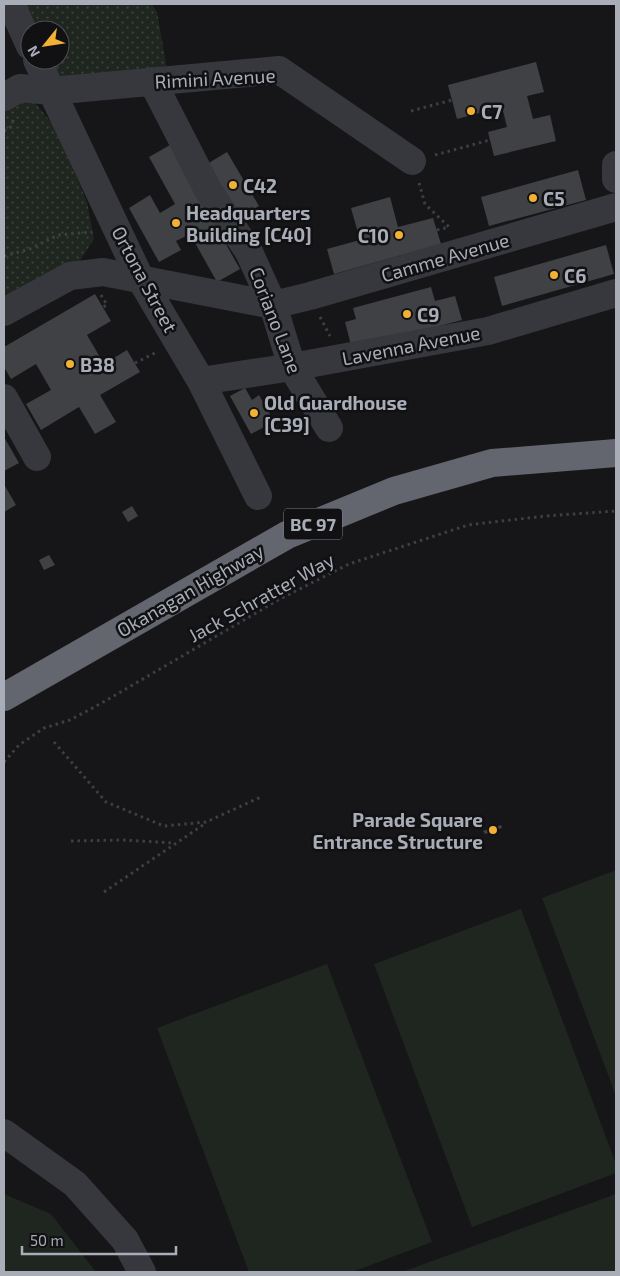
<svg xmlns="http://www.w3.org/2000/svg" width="620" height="1276" viewBox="0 0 620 1276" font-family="'Exo 2',sans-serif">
<defs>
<pattern id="park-dots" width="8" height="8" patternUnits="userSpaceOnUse" patternTransform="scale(1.25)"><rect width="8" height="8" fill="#1e261f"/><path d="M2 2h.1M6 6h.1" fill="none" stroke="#3c433d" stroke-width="1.8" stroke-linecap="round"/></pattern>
</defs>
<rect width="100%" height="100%" fill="#161618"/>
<path fill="url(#park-dots)" d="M11 4H152L157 12 169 80 51 91 37 60H60V30H30Z
M4 97 32 99 55 127 87 202 94 239 70 276 4 312Z"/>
<path fill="#1e261f" d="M616 870V1096L542 898Z
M521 909 616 1164V1173L472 1227 374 964Z
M327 964 432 1242 352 1272H249L157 1028Z
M4 1194 51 1214 96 1272H4Z
M616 1194V1272H402Z"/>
<path fill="#404145" d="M536 62 544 92 527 96 533 119 550 115 556 141 494 156 488 132 507 127 502 107 457 119 448 85Z
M170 145 240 269 217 282 190 234 176 241 181 250 159 262 129 208 150 195 160 213 175 204 149 157Z
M227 152 259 206 238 219 207 164Z
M578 170 586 200 489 226 481 197Z
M390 197 398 227 433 218 441 244 334 274 327 249 360 240 351 208Z
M606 245 614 274 502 306 494 277Z
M431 287 435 301 455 296 462 320 352 349 345 322 356 319 353 308Z
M95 294 111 321 87 335 104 364 127 350 140 372 100 395 116 422 95 434 79 407 41 430 26 404 51 390 36 364 11 379 4 367V347Z
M245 388 252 400 259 395 279 430 271 434 266 426 251 434 230 396Z
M4 437 19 463 4 471Z
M4 486H5L16 505 4 512Z
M132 506 138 516 128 522 122 512Z
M49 555 55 565 44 570 39 560Z
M501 825 502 828 485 834 483 831Z"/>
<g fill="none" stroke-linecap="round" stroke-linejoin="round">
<path stroke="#3d3f44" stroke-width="3" stroke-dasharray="2.5 4" stroke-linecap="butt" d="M411 111 452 100
M4 131 10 128 14 118
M435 155 490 140
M419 183 425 204 449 227 437 230
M4 256 30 249 58 235 92 232
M101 295 107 305 103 307
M320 317 330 336
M135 363 157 352
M54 742 106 802 164 826 206 822 261 797
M4 762 19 745 44 728 70 720 100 704 280 599 349 564 468 525 546 516 616 511
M71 841 123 840 174 843
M104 892 206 823"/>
<path stroke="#37383d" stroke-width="28" d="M11 4 30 46
M37 60 140 278 201 381 258 496
M152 81 208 190 249 252 273 305 292 367 329 428
M4 97 20 88 51 91 279 70 412 161
M616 165V179
M4 312 70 276 103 272 273 305 310 296 616 207
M201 381 292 367 488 331 616 293
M4 398 37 457
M4 1133 75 1184 125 1240 142 1272"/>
<path stroke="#63666e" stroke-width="28" d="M4 697 287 535 394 491 492 463 616 453"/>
</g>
<g fill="#f2b134" stroke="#111113" stroke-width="2">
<circle cx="471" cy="111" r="5"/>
<circle cx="233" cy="185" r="5"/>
<circle cx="533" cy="198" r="5"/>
<circle cx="176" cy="223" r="5"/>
<circle cx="399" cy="235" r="5"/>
<circle cx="554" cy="275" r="5"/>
<circle cx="407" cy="314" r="5"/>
<circle cx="70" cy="364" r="5"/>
<circle cx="254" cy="413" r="5"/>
<circle cx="493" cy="830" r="5"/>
</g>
<g text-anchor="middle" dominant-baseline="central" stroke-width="5" stroke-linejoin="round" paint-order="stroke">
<rect fill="#111113" stroke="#7b7e86" stroke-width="1" x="284" y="508.5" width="58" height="31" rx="4"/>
<g font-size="18" font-weight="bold" fill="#a8adb8">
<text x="313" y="524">BC 97</text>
</g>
<g font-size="19" fill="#a8adb8" stroke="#111113">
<text transform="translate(215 78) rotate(-3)">Rimini Avenue</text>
<text transform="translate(445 257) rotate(-16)">Camme Avenue</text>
<text transform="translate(145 279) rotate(62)">Ortona Street</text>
<text transform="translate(276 320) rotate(69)">Coriano Lane</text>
<text transform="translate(411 345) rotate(-11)">Lavenna Avenue</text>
<text transform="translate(190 590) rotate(-30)">Okanagan Highway</text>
<text transform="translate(261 597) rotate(-29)">Jack Schratter Way</text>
</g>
<g font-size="19" font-weight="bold" fill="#a8adb8" stroke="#111113" text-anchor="start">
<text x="481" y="111">C7</text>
<text x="243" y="185">C42</text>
<text x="543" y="198">C5</text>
<text x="186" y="212">Headquarters<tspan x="186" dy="22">Building [C40]</tspan></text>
<text x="389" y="235" text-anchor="end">C10</text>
<text x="564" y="275">C6</text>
<text x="417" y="314">C9</text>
<text x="80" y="364">B38</text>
<text x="264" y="402">Old Guardhouse<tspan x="264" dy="22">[C39]</tspan></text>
<text x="483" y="819" text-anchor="end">Parade Square<tspan x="483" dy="22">Entrance Structure</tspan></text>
</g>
</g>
<rect width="620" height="1276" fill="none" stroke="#a8adb8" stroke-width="10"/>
<g transform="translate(45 45) rotate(240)"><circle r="24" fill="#111113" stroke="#4d4f55"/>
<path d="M0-4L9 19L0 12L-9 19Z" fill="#f2b134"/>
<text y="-8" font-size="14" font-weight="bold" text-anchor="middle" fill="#a8adb8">N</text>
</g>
<path d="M22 1246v8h154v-8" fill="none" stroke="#a8adb8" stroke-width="2.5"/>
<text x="30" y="1246" font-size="15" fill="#a8adb8" stroke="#111113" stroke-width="4" paint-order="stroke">50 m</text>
</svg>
